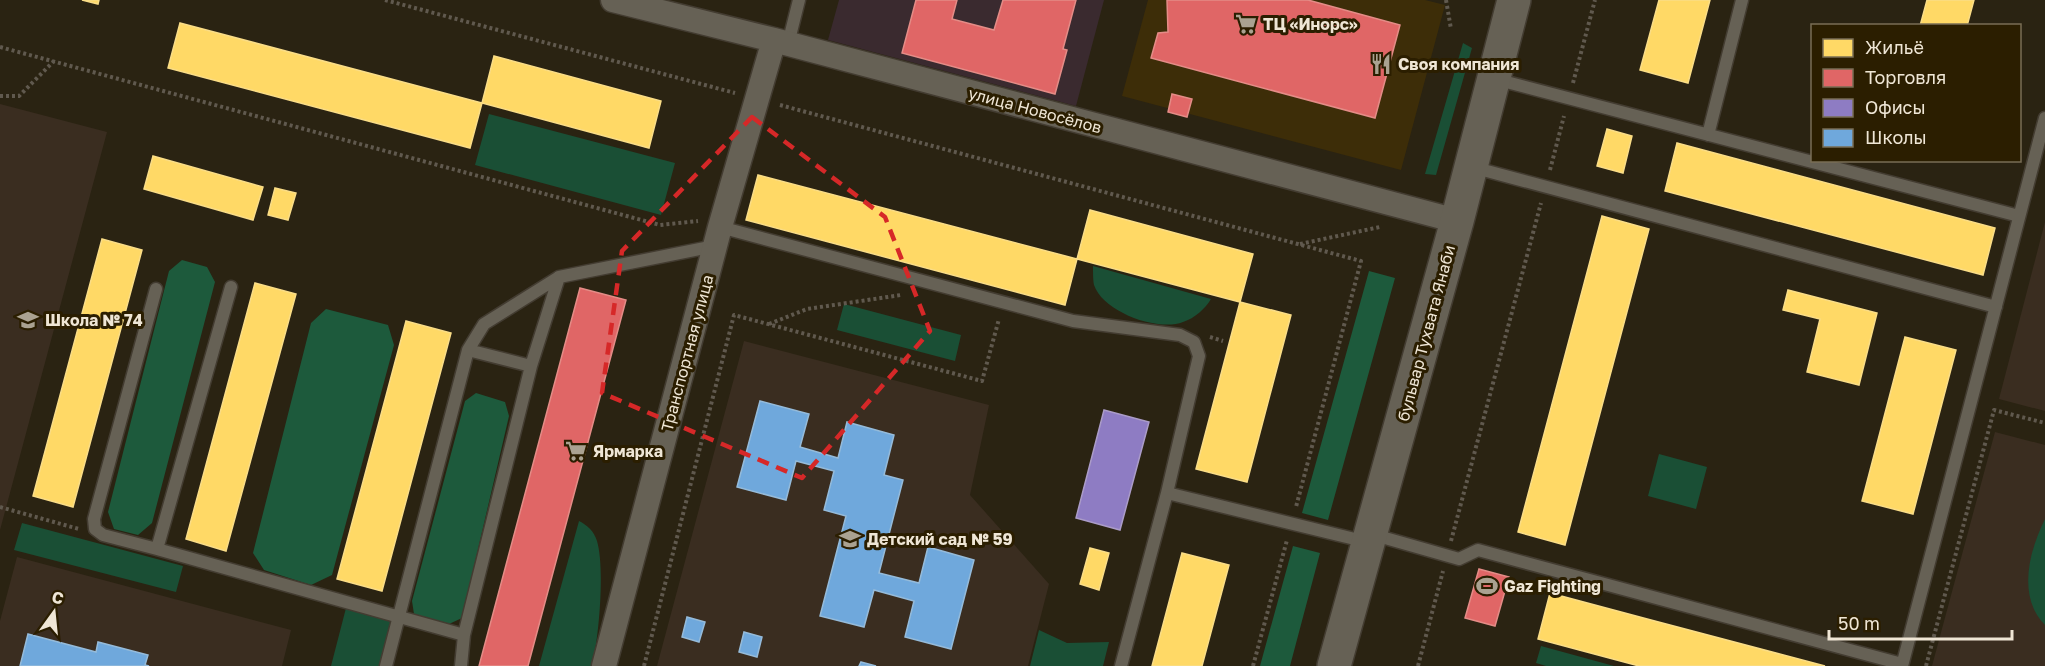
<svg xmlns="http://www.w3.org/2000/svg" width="2045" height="666" font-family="'Golos Text',sans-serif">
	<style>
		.built { fill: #3d2d08 }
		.industrial { fill: #3a2a2f }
		.education { fill: #3a2d20 }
		.green { fill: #1a4f35 }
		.forest { fill: #1d5a3c }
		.homes { fill: #ffd966; stroke: #fadd87; stroke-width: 1.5 }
		.shops { fill: #e06666; stroke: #e48c87; stroke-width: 1.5 }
		.offices { fill: #8e7cc3; stroke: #ab9cc8; stroke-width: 1.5 }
		.schools { fill: #6fa8dc; stroke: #95bbda; stroke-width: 1.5 }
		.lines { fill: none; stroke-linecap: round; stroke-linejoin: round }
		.lane-casing { stroke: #433c31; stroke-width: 15 }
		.street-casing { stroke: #433c31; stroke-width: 27 }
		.secondary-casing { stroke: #433c31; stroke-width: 36 }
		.path { stroke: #60594e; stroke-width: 4; stroke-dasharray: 3 3; stroke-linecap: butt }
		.lane { stroke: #666155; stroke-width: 12 }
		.street { stroke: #666155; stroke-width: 24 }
		.secondary { stroke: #666155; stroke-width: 33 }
		.marked { fill: none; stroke: #d62828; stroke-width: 4.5; stroke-dasharray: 12 8; stroke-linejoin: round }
		.labels { text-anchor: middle; stroke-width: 6; stroke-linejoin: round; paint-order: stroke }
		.poi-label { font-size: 16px; font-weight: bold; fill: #efe6d5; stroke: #2b1e00; text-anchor: start }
		.street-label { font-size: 16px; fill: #efe6d5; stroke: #2b1e00 }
	</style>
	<rect width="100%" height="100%" fill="#2a2312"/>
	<path class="built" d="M 1148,0 L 1425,0 L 1445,5 L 1401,170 L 1122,96 Z"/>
	<path class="industrial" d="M 839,0 L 1104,0 L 1076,106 L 828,40 Z"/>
	<path class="education" d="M 0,104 L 107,132 L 0,530 Z
		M 2045,222 L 2045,411 L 1999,399 Z
		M 744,341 L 989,405 L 970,495 L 1049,584 L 1028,666 L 657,666 Z
		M 1995,432 L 2045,445 L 2045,666 L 1932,666 Z
		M 17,557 L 291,630 L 282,666 L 0,666 L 0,621 Z"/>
	<path class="green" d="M 1463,43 L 1472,48 L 1436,175 L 1425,174 Z
		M 489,114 L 675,163 L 661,215 L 475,165 Z
		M 1093,266 L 1211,299 C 1205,309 1195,318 1183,322 C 1158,332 1103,312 1094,285 C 1093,280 1093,272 1093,266 Z
		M 844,304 L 961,335 L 955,361 L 837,330 Z
		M 1659,454 L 1707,467 L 1696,509 L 1648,496 Z
		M 2045,519 L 2045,625 C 2017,597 2029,551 2045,519 Z
		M 579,521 C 587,525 594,531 597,541 C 605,568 599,638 592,666 L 539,666 Z
		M 22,523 L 183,566 L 176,592 L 14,550 Z
		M 346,608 L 393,620 L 381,666 L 331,666 Z
		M 1039,630 L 1067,643 L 1109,642 L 1103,666 L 1030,666 Z
		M 1541,646 L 1614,666 L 1546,666 L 1536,663 Z"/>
	<path class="forest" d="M 182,260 L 207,267 L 215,282 L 152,523 L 138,535 L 114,529 L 108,512 L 169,271 Z
		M 1369,271 L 1395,278 L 1328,520 L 1302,513 Z
		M 326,309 L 388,325 L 394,345 L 332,575 L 311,585 L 264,570 L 253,553 L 311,323 Z
		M 476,393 L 505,402 L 509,416 L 462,618 L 449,624 L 414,614 L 412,601 L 465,401 Z
		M 1293,546 L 1320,553 L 1290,666 L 1260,666 Z"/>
	<path class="homes" d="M 82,0 L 99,0 L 98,4 Z
		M 1659,0 L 1710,0 L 1688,83 L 1640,70 Z
		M 1927,0 L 1974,0 L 1967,26 L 1920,26 Z
		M 180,23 L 482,103 L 470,148 L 168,68 Z
		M 494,56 L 661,101 L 649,148 L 482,103 Z
		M 1607,129 L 1632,136 L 1623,173 L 1597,166 Z
		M 1677,143 L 1995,228 L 1983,275 L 1665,191 Z
		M 153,156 L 263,187 L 253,220 L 144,189 Z
		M 758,175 L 1077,259 L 1065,305 L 746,220 Z
		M 275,188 L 296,193 L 288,220 L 268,215 Z
		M 1090,210 L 1253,254 L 1240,302 L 1077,259 Z
		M 1602,216 L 1649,229 L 1565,545 L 1518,532 Z
		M 102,239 L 142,250 L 73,507 L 33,496 Z
		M 255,283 L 296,294 L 226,551 L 186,539 Z
		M 1788,290 L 1877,313 L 1859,385 L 1807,372 L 1820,319 L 1783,310 Z
		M 1240,302 L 1291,315 L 1247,482 L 1196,469 Z
		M 406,321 L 451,333 L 382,591 L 337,579 Z
		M 1905,337 L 1956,350 L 1913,514 L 1862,501 Z
		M 1090,548 L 1109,553 L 1099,590 L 1080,584 Z
		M 1182,553 L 1229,565 L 1202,666 L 1152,666 Z
		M 1550,593 L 1651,620 L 1825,666 L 1639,666 L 1538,639 Z"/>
	<path class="shops" d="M 916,0 L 957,0 L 952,19 L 994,30 L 1003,0 L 1076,0 L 1063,49 L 1067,50 L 1055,94 L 902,53 Z
		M 1167,0 L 1308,0 L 1400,25 L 1375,118 L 1151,58 L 1158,33 L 1168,32 Z
		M 1172,94 L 1192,99 L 1187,117 L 1168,112 Z
		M 580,288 L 626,300 L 528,666 L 479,666 Z
		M 1479,569 L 1509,577 L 1495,626 L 1465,618 Z"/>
	<path class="offices" d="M 1104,410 L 1149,422 L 1120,530 L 1076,518 Z"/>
	<path class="schools" d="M 760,401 L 809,414 L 800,447 L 838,458 L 847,422 L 894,435 L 884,475 L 903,480 L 879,573 L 919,583 L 928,547 L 974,560 L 951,649 L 905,637 L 914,601 L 874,590 L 864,627 L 820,616 L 846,516 L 824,510 L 834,471 L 796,461 L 786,500 L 737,487 Z
		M 687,617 L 705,622 L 699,642 L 682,637 Z
		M 744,632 L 762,637 L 757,657 L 739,652 Z
		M 28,634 L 96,652 L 98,642 L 148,655 L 145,665 L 149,666 L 20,666 Z
		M 861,662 L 876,666 L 859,666 Z"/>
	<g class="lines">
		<defs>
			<path id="lane" d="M 788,44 L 799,0
				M 1495,79 L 2019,216
				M 1708,135 L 1742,0
				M 1472,167 L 1996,307
				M 720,227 L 1073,321 L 1180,335 L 1194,342 L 1199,356 L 1167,493 L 1367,542
				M 156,289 L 94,519 L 95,529 L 103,535 L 157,549 L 231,287
				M 468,350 L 484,324 L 559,277
				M 1371,534 L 1459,559 L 1478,550 L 1902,664
				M 157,549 L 464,635
				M 386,666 L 468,350 L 531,366
				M 461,666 L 464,635 L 531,366 L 559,277 L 715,246
				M 1121,666 L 1167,493
				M 1902,666 L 2045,118"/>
			<path id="street" d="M 613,0 L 774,40 L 1457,221
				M 604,666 L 720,227 L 774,40"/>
			<path id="secondary" d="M 1334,666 L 1457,221 L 1514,0"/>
		</defs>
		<use href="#lane" class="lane-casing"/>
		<use href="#street" class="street-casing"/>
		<use href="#secondary" class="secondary-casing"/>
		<path class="path" d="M 385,0 L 735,93
			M 1446,0 L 1451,29
			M 0,47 L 660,225 L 698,221
			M 1573,83 L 1595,0
			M 0,96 L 19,96 L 54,61
			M 780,105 L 1361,261 L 1296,507
			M 1550,170 L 1564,116
			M 1300,244 L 1380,227
			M 769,324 L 807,309 L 901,295
			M 1210,337 L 1223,341
			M 0,507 L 79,529
			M 1451,541 L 1541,203
			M 644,666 L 734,315 L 982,381 L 999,319
			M 1253,666 L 1287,540
			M 1418,666 L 1443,571
			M 1926,666 L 1994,410 L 2045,423"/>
		<use href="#lane" class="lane"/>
		<use href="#street" class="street"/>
		<use href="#secondary" class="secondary"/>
	</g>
	<path class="marked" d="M 752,117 L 885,217 L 930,331 L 802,478 L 602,393 L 622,251 Z"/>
	<defs>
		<symbol id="supermarket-bare" viewBox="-9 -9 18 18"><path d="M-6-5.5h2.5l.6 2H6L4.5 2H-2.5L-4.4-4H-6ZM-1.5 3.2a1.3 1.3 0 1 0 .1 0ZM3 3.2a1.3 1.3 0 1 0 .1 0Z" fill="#aaa291" stroke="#2b1e00" stroke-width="2.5" paint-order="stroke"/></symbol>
		<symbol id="restaurant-bare" viewBox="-9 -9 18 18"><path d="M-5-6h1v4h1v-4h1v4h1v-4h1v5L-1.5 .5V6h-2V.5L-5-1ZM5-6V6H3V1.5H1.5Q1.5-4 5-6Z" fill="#aaa291" stroke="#2b1e00" stroke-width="2.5" paint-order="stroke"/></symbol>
		<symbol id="school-bare" viewBox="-9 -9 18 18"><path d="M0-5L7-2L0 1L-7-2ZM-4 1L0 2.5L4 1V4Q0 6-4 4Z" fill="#aaa291" stroke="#2b1e00" stroke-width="2.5" paint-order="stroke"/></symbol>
		<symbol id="stadium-bare" viewBox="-9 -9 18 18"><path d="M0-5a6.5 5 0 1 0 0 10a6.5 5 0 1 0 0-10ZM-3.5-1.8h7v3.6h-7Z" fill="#aaa291" stroke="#2b1e00" stroke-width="2.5" paint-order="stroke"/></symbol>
	</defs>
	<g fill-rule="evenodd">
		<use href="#supermarket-bare" x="1231" y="9" width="30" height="30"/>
		<use href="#restaurant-bare" x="1366" y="49" width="30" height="30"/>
		<use href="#school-bare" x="13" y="305" width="30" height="30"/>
		<use href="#supermarket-bare" x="561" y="436" width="30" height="30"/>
		<use href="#school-bare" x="835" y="524" width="30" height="30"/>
		<use href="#stadium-bare" x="1472" y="571" width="30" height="30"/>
	</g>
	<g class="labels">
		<g class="poi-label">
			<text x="1263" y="30">ТЦ «Инорс»</text>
			<text x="1398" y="70">Своя компания</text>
			<text x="45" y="326">Школа № 74</text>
			<text x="593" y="457">Ярмарка</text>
			<text x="867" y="545">Детский сад № 59</text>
			<text x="1504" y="592">Gaz Fighting</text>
		</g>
		<g class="street-label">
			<text transform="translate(1035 110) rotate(15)" y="6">улица Новосёлов</text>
			<text transform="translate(1426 333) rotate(-75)" y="6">бульвар Тухвата Янаби</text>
			<text transform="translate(687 353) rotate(-75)" y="6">Транспортная улица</text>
		</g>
	</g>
	<rect x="1811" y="24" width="210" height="138" fill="#2b1e00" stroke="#796e55" stroke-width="1.5"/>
	<rect x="1823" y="39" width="30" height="18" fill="#ffd966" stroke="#796e55" stroke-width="1.5"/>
	<text x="1865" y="54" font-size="18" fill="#efe6d5">Жильё</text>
	<rect x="1823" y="69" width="30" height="18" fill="#e06666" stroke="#796e55" stroke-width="1.5"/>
	<text x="1865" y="84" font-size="18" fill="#efe6d5">Торговля</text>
	<rect x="1823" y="99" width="30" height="18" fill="#8e7cc3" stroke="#796e55" stroke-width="1.5"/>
	<text x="1865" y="114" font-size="18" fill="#efe6d5">Офисы</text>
	<rect x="1823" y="129" width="30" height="18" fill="#6fa8dc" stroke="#796e55" stroke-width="1.5"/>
	<text x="1865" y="144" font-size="18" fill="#efe6d5">Школы</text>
	<g transform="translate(54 612) rotate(15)" stroke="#2b1e00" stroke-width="4.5" paint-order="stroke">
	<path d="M0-4.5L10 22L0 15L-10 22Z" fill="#efe6d5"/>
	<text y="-9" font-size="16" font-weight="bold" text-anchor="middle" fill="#efe6d5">С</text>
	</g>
	<path d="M1829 630v9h183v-9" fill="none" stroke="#efe6d5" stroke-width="3"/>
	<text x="1838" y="630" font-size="18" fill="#efe6d5" stroke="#2b1e00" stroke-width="4.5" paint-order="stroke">50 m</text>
</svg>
